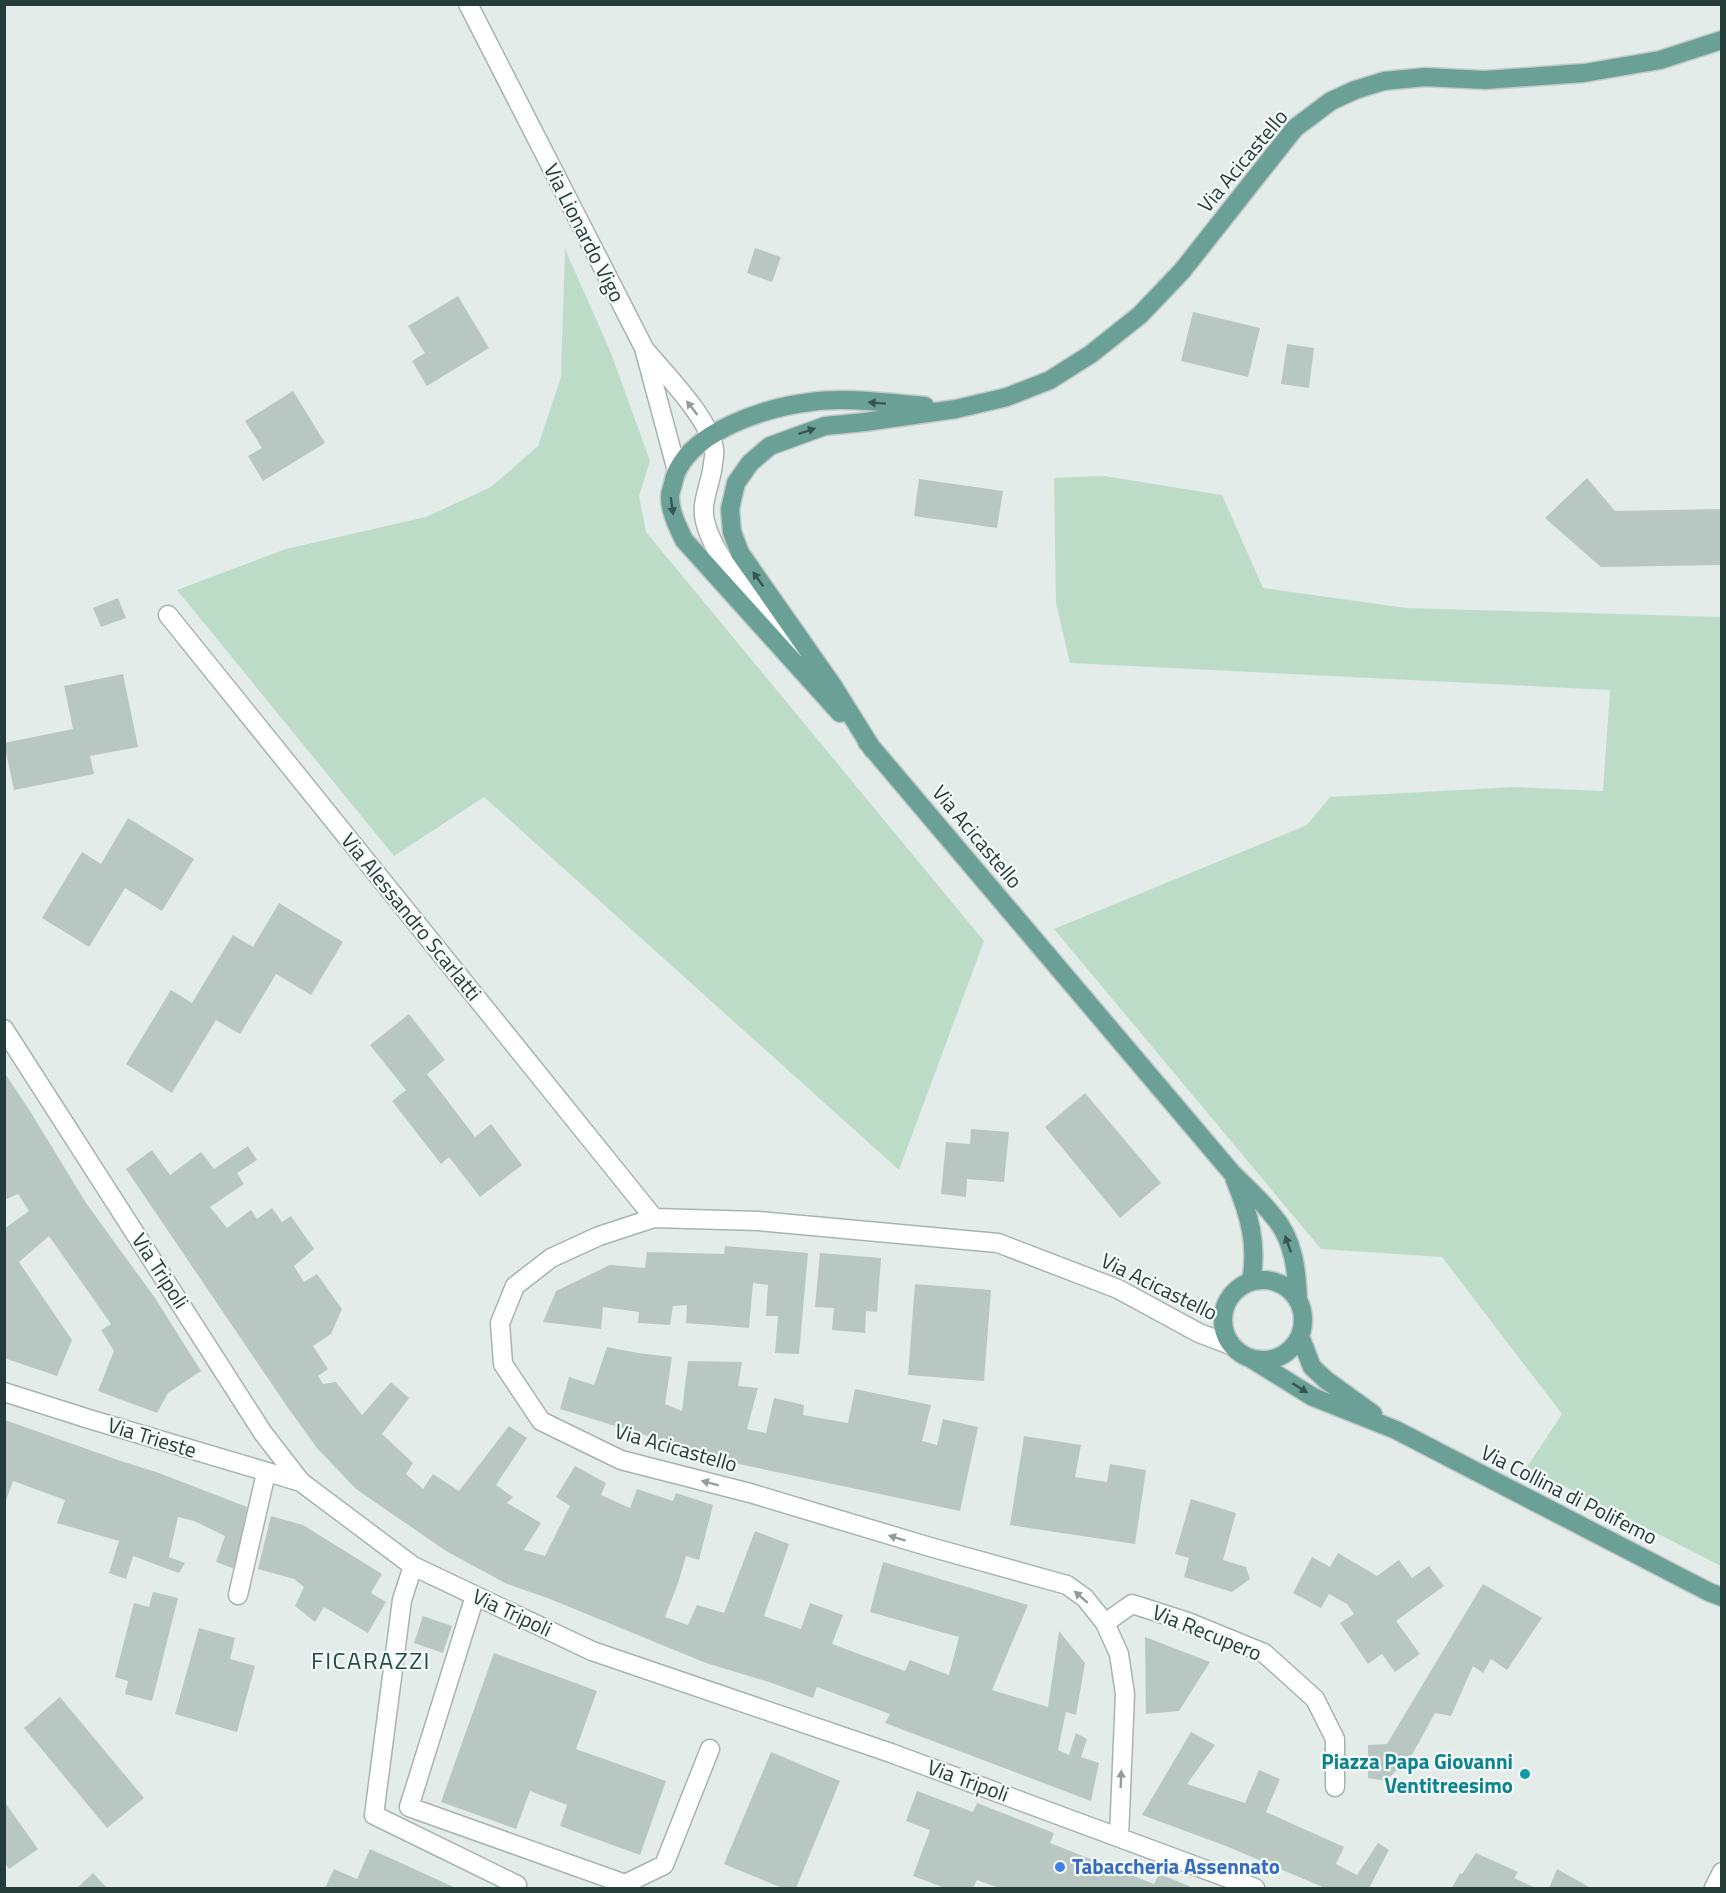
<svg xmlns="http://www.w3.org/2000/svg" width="1726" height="1893" font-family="'Titillium Web',sans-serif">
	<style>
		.green { fill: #bddcc8 }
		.building { fill: #b9c7c2 }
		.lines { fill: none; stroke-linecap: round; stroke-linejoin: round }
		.minor-casing { stroke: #a6b4b0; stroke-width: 21 }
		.major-casing { stroke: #c2c9c7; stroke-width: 21 }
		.minor { stroke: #fff; stroke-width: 18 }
		.major { stroke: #6aa096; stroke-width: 18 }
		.oneway { fill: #365650 }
		.oneway2 { fill: #929e9c }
		.culture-dot { fill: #0f9aa8; stroke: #f4f9f7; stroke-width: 2 }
		.shop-dot { fill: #3f7fe0; stroke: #f4f9f7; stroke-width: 2 }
		.labels { text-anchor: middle; stroke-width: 4.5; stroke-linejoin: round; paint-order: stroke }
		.street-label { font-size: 21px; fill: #243d38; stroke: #f4f9f7 }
		.culture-label { font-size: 21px; font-weight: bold; fill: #0d838f; stroke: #f4f9f7; text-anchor: end }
		.shop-label { font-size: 21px; font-weight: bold; fill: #366cbe; stroke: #f4f9f7; text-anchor: start }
		.quarter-label { font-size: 24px; letter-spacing: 1.5px; fill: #204e47; stroke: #f4f9f7 }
	</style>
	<rect width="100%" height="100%" fill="#e3ece9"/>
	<path class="green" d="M 565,249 L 611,353 L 650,461 L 639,496 L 646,532 L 984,941 L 899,1170 L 484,797 L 394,856 L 177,590 L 286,549 L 426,517 L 491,487 L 538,446 L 561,377 Z
		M 1104,476 L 1222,495 L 1263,588 L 1406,608 L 1721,617 L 1721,1566 L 1527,1467 L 1562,1414 L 1442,1257 L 1321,1249 L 1054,929 L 1307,825 L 1330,797 L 1514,787 L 1603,791 L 1610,690 L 1070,663 L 1056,603 L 1054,478 Z"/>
	<path class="building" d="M 755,248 L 781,257 L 772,282 L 747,273 Z
		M 458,296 L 489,348 L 427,386 L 412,361 L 425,353 L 408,326 Z
		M 1193,312 L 1260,328 L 1248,377 L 1181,361 Z
		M 1287,344 L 1314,348 L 1309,388 L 1281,384 Z
		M 293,391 L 325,443 L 263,481 L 248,456 L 262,448 L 245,421 Z
		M 1587,478 L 1615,511 L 1722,509 L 1722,565 L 1601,567 L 1545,518 Z
		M 919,479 L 1003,491 L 997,528 L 914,516 Z
		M 118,598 L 126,618 L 101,627 L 93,608 Z
		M 123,674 L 138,747 L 90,756 L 94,774 L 14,790 L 4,743 L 73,729 L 64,686 Z
		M 128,818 L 194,859 L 162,911 L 125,888 L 89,947 L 42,918 L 82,852 L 101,864 Z
		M 279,903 L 343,942 L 311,995 L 276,974 L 240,1034 L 216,1020 L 172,1093 L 126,1064 L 171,990 L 192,1003 L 233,935 L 253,947 Z
		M 409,1014 L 445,1060 L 427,1074 L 475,1137 L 491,1124 L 522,1165 L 480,1197 L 449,1157 L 441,1164 L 392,1101 L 406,1090 L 370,1045 Z
		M 4,1072 L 30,1111 L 86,1203 L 155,1298 L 201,1371 L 168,1393 L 157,1413 L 98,1391 L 114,1351 L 101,1330 L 111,1324 L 49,1236 L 19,1262 L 72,1340 L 57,1376 L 4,1358 L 4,1229 L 29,1211 L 18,1194 L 4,1200 Z
		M 1085,1093 L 1161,1183 L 1120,1218 L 1045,1127 Z
		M 971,1129 L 1009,1132 L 1004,1182 L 967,1179 L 966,1197 L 941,1194 L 946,1142 L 970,1144 Z
		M 248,1146 L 257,1160 L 237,1173 L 244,1184 L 210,1207 L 227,1228 L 251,1210 L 257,1219 L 272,1208 L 282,1222 L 291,1216 L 314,1249 L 294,1266 L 304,1282 L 317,1274 L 342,1309 L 331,1334 L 313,1346 L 328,1369 L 318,1376 L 323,1384 L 336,1382 L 362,1415 L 391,1382 L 409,1398 L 382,1434 L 413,1463 L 406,1474 L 423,1489 L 433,1474 L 459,1491 L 509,1426 L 527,1438 L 496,1485 L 513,1497 L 507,1503 L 541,1523 L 524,1550 L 545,1556 L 570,1506 L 556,1497 L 575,1466 L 606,1483 L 601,1495 L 630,1508 L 637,1489 L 673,1501 L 676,1493 L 713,1505 L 699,1560 L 686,1556 L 678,1583 L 665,1617 L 688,1625 L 697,1605 L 724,1613 L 755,1531 L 789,1544 L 764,1616 L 801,1629 L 810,1603 L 843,1615 L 832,1644 L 905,1671 L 910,1660 L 949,1675 L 959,1637 L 870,1612 L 883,1562 L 1028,1605 L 992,1690 L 1048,1707 L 1059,1631 L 1085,1663 L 1076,1715 L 1066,1712 L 1058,1750 L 1069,1755 L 1076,1733 L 1087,1739 L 1081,1757 L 1099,1763 L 1091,1801 L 885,1723 L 890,1714 L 817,1687 L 813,1698 L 769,1682 L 706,1663 L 550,1599 L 507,1584 L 446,1551 L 356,1489 L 317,1448 L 288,1408 L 126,1169 L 152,1150 L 170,1175 L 201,1152 L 214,1169 Z
		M 725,1246 L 808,1253 L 799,1354 L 775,1353 L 778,1316 L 766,1316 L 768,1285 L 753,1283 L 749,1328 L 686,1323 L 687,1305 L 673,1306 L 670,1325 L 638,1323 L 639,1312 L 603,1307 L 601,1329 L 543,1322 L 556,1291 L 610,1265 L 645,1268 L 647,1252 L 724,1254 Z
		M 820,1253 L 881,1258 L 877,1312 L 866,1311 L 865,1333 L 832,1330 L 834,1308 L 815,1307 Z
		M 915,1284 L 991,1290 L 984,1381 L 908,1375 Z
		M 607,1347 L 638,1353 L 672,1357 L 665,1404 L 682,1411 L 688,1361 L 742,1362 L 738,1386 L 758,1388 L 747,1429 L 766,1433 L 774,1398 L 804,1405 L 803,1415 L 848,1423 L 855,1389 L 931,1405 L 922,1441 L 937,1445 L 943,1419 L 978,1427 L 960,1511 L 739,1464 L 560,1409 L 569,1377 L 594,1385 Z
		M 5,1420 L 118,1460 L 159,1473 L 247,1507 L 235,1569 L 216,1562 L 225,1536 L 194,1521 L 178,1517 L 169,1557 L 185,1563 L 179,1573 L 133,1556 L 126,1579 L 109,1573 L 119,1541 L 57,1523 L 65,1500 L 13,1481 L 5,1503 Z
		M 1024,1436 L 1081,1445 L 1075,1477 L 1107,1482 L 1110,1464 L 1146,1470 L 1135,1544 L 1010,1525 Z
		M 1191,1499 L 1236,1513 L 1223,1560 L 1246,1567 L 1250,1579 L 1232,1592 L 1184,1577 L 1189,1558 L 1175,1554 Z
		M 271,1516 L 303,1525 L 382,1574 L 371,1593 L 386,1602 L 368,1633 L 324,1607 L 315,1622 L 295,1606 L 304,1587 L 294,1579 L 258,1569 Z
		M 1338,1553 L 1377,1576 L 1399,1560 L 1412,1578 L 1429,1566 L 1444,1586 L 1396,1621 L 1420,1654 L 1395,1672 L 1382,1654 L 1368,1664 L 1340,1623 L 1354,1614 L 1347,1604 L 1329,1594 L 1321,1608 L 1293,1593 L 1312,1557 L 1330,1567 Z
		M 1483,1584 L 1542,1618 L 1507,1670 L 1491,1659 L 1483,1673 L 1473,1666 L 1451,1716 L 1435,1713 L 1413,1753 L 1386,1781 L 1368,1778 L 1368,1745 L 1387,1744 Z
		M 153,1592 L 178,1598 L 152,1701 L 125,1694 L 128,1681 L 115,1677 L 134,1603 L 149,1607 Z
		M 423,1616 L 452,1626 L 443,1653 L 414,1643 Z
		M 199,1628 L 235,1638 L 230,1659 L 255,1666 L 237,1732 L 175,1714 Z
		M 1145,1637 L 1210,1662 L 1179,1711 L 1146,1714 Z
		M 494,1653 L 597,1691 L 576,1749 L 666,1781 L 640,1855 L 560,1826 L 567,1805 L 530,1791 L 516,1829 L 441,1802 Z
		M 60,1697 L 144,1798 L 107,1828 L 24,1728 Z
		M 1191,1732 L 1215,1745 L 1187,1784 L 1245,1803 L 1259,1770 L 1280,1779 L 1266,1812 L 1344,1847 L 1336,1864 L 1357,1875 L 1378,1843 L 1389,1850 L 1369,1888 L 1325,1888 L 1226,1846 L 1142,1815 Z
		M 771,1752 L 840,1781 L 796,1888 L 782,1888 L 724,1864 Z
		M 917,1791 L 973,1812 L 977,1803 L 1054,1833 L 1050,1843 L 1154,1884 L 1159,1874 L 1194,1888 L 999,1888 L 977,1880 L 973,1888 L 945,1888 L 913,1876 L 930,1830 L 906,1821 Z
		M 4,1801 L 38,1849 L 9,1869 L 4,1862 Z
		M 370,1849 L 456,1888 L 325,1888 L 334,1869 L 357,1879 Z
		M 1476,1853 L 1518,1872 L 1514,1878 L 1536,1888 L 1452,1888 L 1460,1873 L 1462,1874 Z
		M 1557,1869 L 1591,1888 L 1549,1888 Z
		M 93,1873 L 107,1888 L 77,1888 Z"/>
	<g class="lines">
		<defs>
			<path id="minor" d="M 468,4 L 644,348 L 677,471
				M 647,352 C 667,376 709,418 714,449 C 715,453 714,458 713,463 C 712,482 700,501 705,521 C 716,567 768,614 800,649
				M 168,615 L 654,1218
				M 4,1029 L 263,1433 L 301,1482 L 413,1566 L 592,1651 L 891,1753 L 1255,1888
				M 4,1392 L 89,1419 L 301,1482
				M 413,1566 L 402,1600 L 374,1815 L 517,1885 L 516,1888
				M 238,1595 L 266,1473
				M 475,1596 L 409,1807 L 625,1884 L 664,1865 L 710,1749
				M 1105,1623 L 1132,1604 L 1188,1622 L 1264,1653 L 1315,1699 L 1335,1739 L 1335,1787
				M 1119,1837 L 1125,1694 L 1119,1654 L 1105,1623 L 1085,1598 L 1067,1585 L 930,1547 L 750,1493 L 621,1460 L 541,1421 L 503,1364 L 500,1323 L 515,1286 L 551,1258 L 599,1236 L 654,1218 L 758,1221 L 998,1243 L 1118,1289 L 1199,1333 L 1233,1346
				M 1714,1888 L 1722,1872"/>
			<path id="major" d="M 840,713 L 684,540 C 678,527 670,512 670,497 C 670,493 672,488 673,484 C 674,480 675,475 677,471 C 697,429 768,407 811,402 C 848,397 887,403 925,406
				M 867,742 L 1232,1173 C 1246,1187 1262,1201 1274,1217 C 1294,1240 1297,1272 1298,1301
				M 873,750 L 833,686 L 740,553 L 732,532 L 730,509 L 736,483 L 750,463 L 770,446 L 825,426 L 865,422 L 956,409 L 1007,397 L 1050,380 L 1091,354 L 1140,315 L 1182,271 L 1295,128 L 1331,101 L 1355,90 L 1384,81 L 1425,77 L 1485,80 L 1584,73 L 1660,60 L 1722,40
				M 1235,1180 C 1249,1214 1258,1244 1251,1281
				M1223 1320a40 40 0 1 1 80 0a40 40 0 1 1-80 0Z
				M 1300,1336 L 1312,1367 L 1326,1380 L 1373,1414
				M 1250,1358 L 1313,1397 L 1396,1430 L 1709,1592 L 1722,1597"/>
		</defs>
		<use href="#minor" class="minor-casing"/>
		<use href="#major" class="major-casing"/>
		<use href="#minor" class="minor"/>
		<use href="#major" class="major"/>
	</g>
	<defs><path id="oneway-solid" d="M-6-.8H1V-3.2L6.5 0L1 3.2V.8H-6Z" transform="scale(1.5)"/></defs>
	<g class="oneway">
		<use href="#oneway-solid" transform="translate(877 403) rotate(-176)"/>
		<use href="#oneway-solid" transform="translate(807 431) rotate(-18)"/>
		<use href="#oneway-solid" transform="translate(672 506) rotate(82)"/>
		<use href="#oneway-solid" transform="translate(758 579) rotate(-125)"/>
		<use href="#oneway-solid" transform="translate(1288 1244) rotate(-110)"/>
		<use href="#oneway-solid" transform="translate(1300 1388) rotate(32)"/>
	</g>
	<g class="oneway2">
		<use href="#oneway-solid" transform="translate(692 408) rotate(-128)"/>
		<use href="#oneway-solid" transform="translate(710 1483) rotate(-165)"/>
		<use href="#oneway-solid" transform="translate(897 1538) rotate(-163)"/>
		<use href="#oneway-solid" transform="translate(1081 1597) rotate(-139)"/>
		<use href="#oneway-solid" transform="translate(1121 1779) rotate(-88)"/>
	</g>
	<circle class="culture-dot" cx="1525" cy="1774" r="6"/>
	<circle class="shop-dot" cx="1060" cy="1867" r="6"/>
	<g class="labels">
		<g class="street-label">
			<text transform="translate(1243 161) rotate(-50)" y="7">Via Acicastello</text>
			<text transform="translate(584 233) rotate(63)" y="7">Via Lionardo Vigo</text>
			<text transform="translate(977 837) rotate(50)" y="7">Via Acicastello</text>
			<text transform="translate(411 917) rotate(51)" y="7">Via Alessandro Scarlatti</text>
			<text transform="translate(160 1271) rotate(57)" y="7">Via Tripoli</text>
			<text transform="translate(1159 1287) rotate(26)" y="7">Via Acicastello</text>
			<text transform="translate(152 1438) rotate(17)" y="7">Via Trieste</text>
			<text transform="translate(676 1448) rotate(16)" y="7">Via Acicastello</text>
			<text transform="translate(1569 1495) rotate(27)" y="7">Via Collina di Polifemo</text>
			<text transform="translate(512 1613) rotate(25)" y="7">Via Tripoli</text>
			<text transform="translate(1207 1633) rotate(22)" y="7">Via Recupero</text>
			<text transform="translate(968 1781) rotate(20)" y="7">Via Tripoli</text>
		</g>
		<g class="culture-label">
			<text x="1513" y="1769">Piazza Papa Giovanni<tspan x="1513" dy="24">Ventitreesimo</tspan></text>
		</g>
		<g class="shop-label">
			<text x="1072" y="1874">Tabaccheria Assennato</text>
		</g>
		<g class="quarter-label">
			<text x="371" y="1669">FICARAZZI</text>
		</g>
	</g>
	<rect width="1726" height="1893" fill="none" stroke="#243d38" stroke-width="12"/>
</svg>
